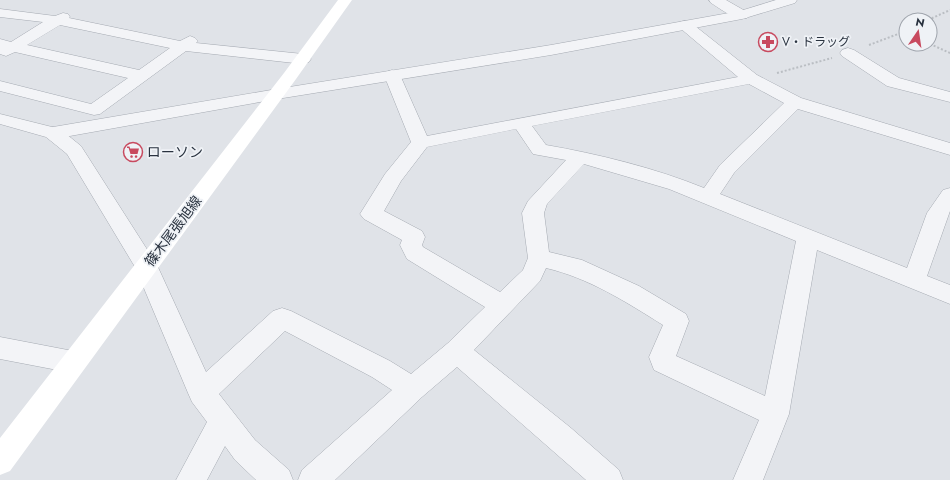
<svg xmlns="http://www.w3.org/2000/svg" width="950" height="480" font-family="Jost,'Noto Sans JP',sans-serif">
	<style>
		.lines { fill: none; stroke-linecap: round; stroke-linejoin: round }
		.minor-casing { stroke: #a5aab2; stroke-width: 1 }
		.tertiary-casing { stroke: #a5aab2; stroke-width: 1 }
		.path { stroke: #babec3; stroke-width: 2; stroke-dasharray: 2 2; stroke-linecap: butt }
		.minor { fill: #f3f4f7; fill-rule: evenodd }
		.tertiary { fill: #f3f4f7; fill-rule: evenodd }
		.secondary { fill: #fff; fill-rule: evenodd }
		.labels { text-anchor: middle; stroke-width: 3.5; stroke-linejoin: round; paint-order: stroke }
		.far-poi-label { font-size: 12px; fill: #29323f; stroke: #eff2f6; text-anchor: start }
		.poi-label { font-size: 14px; fill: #29323f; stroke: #eff2f6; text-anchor: start }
		.street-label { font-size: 14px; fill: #29323f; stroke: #eff2f6 }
	</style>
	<rect width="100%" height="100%" fill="#e0e3e8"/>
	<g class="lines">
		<defs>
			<path id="minor" d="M 709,0 L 726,0 L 747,12 L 749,15 L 747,18 C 735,21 721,9 711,3 Z
				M 0,9 L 55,16 L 63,13 L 68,14 L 70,17 L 69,18 L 180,41 L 190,36 L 195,38 L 198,41 L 196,43 L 303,54 L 309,56 L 311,59 L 309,62 L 303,64 L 186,51 L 100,114 L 94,115 L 0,91 L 0,81 L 91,104 L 128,78 L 15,52 L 6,56 L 0,54 L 0,39 L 11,42 L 43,22 L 0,17 ZM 60,25 L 170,48 L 139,70 L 27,45 Z
				M 685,21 L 690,22 L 757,75 L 801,98 L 950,143 L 950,155 L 798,109 L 734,173 L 720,194 L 907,268 L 927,213 L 943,190 L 950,188 L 950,211 L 927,276 L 950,285 L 950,304 L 817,250 L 789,414 L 763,480 L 733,480 L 759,420 L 654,370 L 649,357 L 663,325 C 626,302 589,278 546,268 L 540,281 L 474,350 L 571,428 L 619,470 L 623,480 L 586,480 L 457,367 L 422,397 L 335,480 L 298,480 L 302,470 L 392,390 L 372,377 L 285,331 L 219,394 L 255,440 L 289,470 L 293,480 L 256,480 L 235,460 L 225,446 L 207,480 L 176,480 L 207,422 L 192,402 L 188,393 L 135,267 L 67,154 L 46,137 L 0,124 L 0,114 L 60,129 L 81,146 L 157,265 L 206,372 L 273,311 L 282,308 L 291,311 L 390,361 L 411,374 L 448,343 L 485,307 L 407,259 L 400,245 L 402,240 L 364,219 L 360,214 L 385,174 L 411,142 L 384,75 L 386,72 L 392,70 L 398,72 L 400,75 L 427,136 L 738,77 L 680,28 L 678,25 L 680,22 ZM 749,84 L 784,103 L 720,165 L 704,188 C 655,168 598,154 546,145 L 532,126 ZM 516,129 L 533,154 L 566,160 L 528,201 L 522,213 L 528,258 L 523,270 L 500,292 L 423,247 L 422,245 L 425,237 L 422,231 L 384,211 L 401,181 L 427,147 ZM 584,164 L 669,189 L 796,241 L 765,396 L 676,356 L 689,321 L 686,314 L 639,286 L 582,260 L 549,252 L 544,213 L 547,204 Z
				M 848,48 L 854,50 L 899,78 L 950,92 L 950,102 L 887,86 L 842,56 L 840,53 L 842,50 Z
				M 0,337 L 73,351 L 82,354 L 86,362 L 82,370 L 73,373 L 0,359 Z"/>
			<path id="tertiary" d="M 776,0 L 797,0 L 795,3 L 742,19 L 551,55 L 277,99 L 53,139 L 46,137 L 44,133 L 46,129 L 53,127 L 277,89 L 551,45 L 740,11 Z"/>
		</defs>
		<use href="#minor" class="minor-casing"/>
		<use href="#tertiary" class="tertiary-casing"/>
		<path class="path" d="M 928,20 L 950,10
			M 930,44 L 950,53
			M 869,45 L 906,31
			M 777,73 L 832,58"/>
		<use href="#minor" class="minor"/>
		<use href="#tertiary" class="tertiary"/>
		<path class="secondary" d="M 338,0 L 352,0 L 296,79 L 10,471 L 0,475 L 0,438 L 284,73 Z"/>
	</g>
	<defs>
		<symbol id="pharmacy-ring" viewBox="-11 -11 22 22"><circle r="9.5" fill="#eff2f6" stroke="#c84a5f" stroke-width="1.5"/><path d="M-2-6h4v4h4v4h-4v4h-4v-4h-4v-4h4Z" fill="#c84a5f"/></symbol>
		<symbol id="supermarket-ring" viewBox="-11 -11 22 22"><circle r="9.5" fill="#eff2f6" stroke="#c84a5f" stroke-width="1.5"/><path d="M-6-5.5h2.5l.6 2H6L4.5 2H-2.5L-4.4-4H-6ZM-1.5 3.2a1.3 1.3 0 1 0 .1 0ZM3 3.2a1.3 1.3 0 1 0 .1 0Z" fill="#c84a5f"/></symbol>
	</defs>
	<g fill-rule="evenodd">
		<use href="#pharmacy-ring" x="757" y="31" width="22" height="22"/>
		<use href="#supermarket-ring" x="122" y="141" width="22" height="22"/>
	</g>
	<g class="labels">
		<g class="far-poi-label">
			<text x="782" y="46">V・ドラッグ</text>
		</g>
		<g class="poi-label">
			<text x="147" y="157">ローソン</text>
		</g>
		<g class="street-label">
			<text transform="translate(173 231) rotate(-53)" y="5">篠木尾張旭線</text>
		</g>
	</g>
	<g transform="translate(918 32) rotate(13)"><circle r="19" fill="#eff2f6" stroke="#a0a5ad"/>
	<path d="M0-3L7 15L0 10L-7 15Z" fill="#c84a5f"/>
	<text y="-6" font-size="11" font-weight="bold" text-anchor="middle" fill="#29323f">N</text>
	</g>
</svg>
